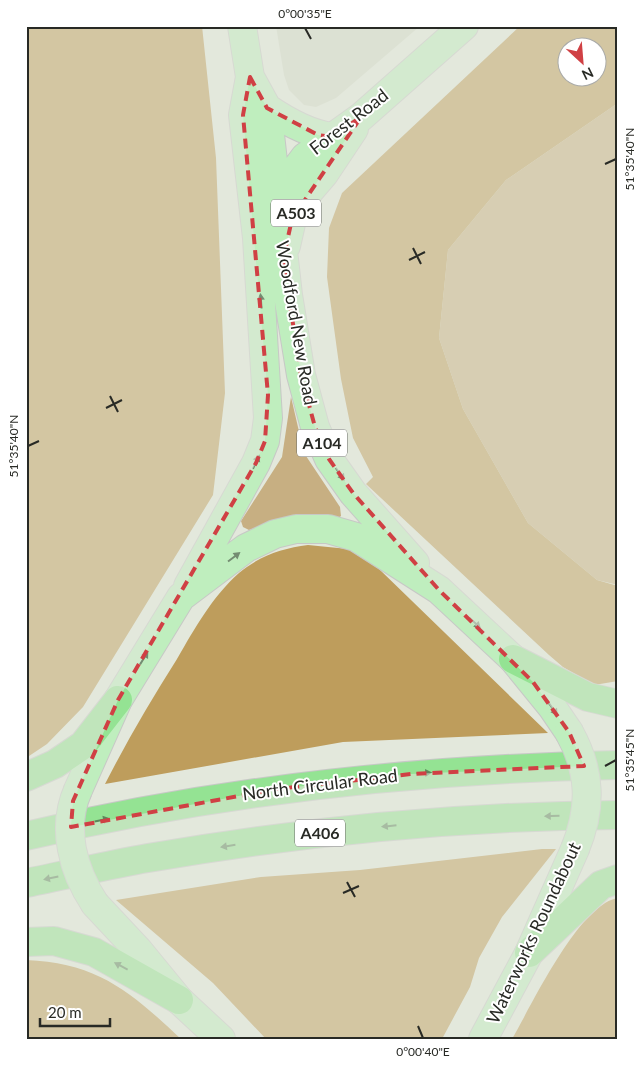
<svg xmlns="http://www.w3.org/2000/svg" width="644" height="1065" font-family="Lato,sans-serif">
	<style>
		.built { fill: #d3dac8 }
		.green { fill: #c7af82 }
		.forest { fill: #be9d5c; fill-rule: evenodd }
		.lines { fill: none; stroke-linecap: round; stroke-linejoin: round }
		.primary-casing { stroke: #c7c8c6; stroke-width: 30 }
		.highway-casing { stroke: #c7c8c6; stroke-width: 30 }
		.primary { stroke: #bfeebe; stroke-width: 28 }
		.highway { stroke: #94e393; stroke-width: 28 }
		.primary-bridge-casing { stroke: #c7c8c6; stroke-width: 30; stroke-linecap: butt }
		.primary-bridge { stroke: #bfeebe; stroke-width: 28 }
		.oneway { fill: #748c72 }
		.oneway2 { fill: #5e865c }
		.marked { fill: none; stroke: #d04044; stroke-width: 4; stroke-dasharray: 10 6; stroke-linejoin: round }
		.ticks { fill: none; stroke: #282a25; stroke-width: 2 }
		.labels { text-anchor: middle; stroke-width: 4; stroke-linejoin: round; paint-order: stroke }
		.shield { fill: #fff; stroke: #686a66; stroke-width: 1 }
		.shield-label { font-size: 16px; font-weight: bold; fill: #282a25 }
		.street-label { font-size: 18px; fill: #282a25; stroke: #fff }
		.neatline { fill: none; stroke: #282a25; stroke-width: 2 }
		.ticks-label { font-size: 12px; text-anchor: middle; fill: #282a25 }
	</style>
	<rect width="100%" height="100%" fill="#e3e8dc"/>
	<path class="built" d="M 276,26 L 420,26 L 336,98 L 316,107 L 304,105 L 289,90 L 284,75 Z"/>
	<path class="green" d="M 618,103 L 618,585 L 597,580 L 528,523 L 463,409 L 439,338 L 448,250 L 506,180 Z
		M 291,397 L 304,453 L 340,507 L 341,516 L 337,519 L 273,522 L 249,530 L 243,527 L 241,521 L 282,457 Z"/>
	<path class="forest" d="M 26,26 L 202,26 L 216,158 L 225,393 L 213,495 L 83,707 L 47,744 L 26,758 Z
		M 520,26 L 618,26 L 618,103 L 506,180 L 448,250 L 439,338 L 463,409 L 528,523 L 597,580 L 618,586 L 618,681 L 594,685 L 563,667 L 549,655 L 366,484 L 373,477 L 353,438 L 341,379 L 327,277 L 329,228 L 342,193 ZM 566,48 L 596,48 L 596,78 L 566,78 Z
		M 308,545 L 348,549 L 379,569 L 548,733 L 343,742 L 105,784 C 127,741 151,700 177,659 C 195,628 212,597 239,573 C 259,556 283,548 308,545 Z
		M 542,849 L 556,849 L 502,917 L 479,958 L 470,987 L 442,1039 L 266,1039 L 213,983 L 116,900 L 261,877 L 360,870 Z
		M 618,898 L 618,1039 L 512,1039 C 532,1005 579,904 618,898 Z
		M 26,960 C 98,963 131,992 181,1039 L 26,1039 Z"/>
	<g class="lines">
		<defs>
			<path id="primary" d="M 242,26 L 250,77 L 267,108 L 288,295 L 301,375 L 315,427 L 329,459 L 353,493 L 415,563
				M 267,108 C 286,121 309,134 332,137
				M 274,205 L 290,177 L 305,157 L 361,117 L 464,26
				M 286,246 L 292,219 L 306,195 L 324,174 L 354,129
				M 188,586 L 256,463 L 265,441 L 268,418 L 257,238 L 243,115 L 250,77
				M 78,790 L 118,700 L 181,597 L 246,548 L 275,534 L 296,529 L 328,529 L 356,537 L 439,590 L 513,659 L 552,707 L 569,732
				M 95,904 L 138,950 L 179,1000 L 221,1039
				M 483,1039 L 529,953 L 575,849"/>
			<path id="highway" d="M 513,659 L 588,697 L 618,704
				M 26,777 L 55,764 L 83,745 L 118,700
				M 26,836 C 220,790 418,769 618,765
				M 26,883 C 67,875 107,865 148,858 C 304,831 460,816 618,815
				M 26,942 L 54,941 L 94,952 L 179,1000
				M 529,953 L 601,885 L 618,879"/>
		</defs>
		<use href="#primary" class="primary-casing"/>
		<use href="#highway" class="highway-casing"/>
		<use href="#primary" class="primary"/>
		<use href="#highway" class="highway"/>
		<defs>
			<path id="primary-bridge" d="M 569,732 C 591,771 592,808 575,849
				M 78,790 C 61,828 73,871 95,904"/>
		</defs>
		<use href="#primary-bridge" class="primary-bridge-casing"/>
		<use href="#primary-bridge" class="primary-bridge"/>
	</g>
	<defs><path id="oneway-solid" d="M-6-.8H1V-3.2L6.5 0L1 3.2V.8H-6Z" transform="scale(1.25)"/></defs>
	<g class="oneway">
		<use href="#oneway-solid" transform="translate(261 301) rotate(-94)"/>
		<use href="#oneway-solid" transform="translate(256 462) rotate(-66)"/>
		<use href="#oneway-solid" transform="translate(340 474) rotate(55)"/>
		<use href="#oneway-solid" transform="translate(234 557) rotate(-37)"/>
		<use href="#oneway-solid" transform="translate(475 623) rotate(43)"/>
		<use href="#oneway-solid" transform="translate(144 658) rotate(-58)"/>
		<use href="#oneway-solid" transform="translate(553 709) rotate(55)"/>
	</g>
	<g class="oneway2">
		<use href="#oneway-solid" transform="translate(424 773) rotate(-3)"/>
		<use href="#oneway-solid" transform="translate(552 816) rotate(179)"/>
		<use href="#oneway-solid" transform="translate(102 820) rotate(-12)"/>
		<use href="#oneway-solid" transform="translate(389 826) rotate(174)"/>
		<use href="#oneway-solid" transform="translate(228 846) rotate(171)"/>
		<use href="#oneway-solid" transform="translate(51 878) rotate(168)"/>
		<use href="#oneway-solid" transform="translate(121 966) rotate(-152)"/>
	</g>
	<path d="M0 0H644V1065H0ZM 250,77 L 267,108 L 318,135 L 332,137 L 361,117 L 292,219 L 283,260 L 301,375 L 315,427 L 329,459 L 353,493 L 439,590 L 533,682 L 569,732 L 584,766 L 411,774 L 277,789 L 71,827 L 73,801 L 118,700 L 256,463 L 265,441 L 268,395 L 243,115 Z" fill="#e3e8dc" fill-opacity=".55" fill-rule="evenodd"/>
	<path class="marked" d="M 250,77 L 267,108 L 318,135 L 332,137 L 361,117 L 292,219 L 283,260 L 301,375 L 315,427 L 329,459 L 353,493 L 439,590 L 533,682 L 569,732 L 584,766 L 411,774 L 277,789 L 71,827 L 73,801 L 118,700 L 256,463 L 265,441 L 268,395 L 243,115 Z"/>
	<path class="ticks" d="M 305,28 L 311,39M 605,164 L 616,159M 413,248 L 421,264M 409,260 L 425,252M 110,396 L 118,412M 106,408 L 122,400M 28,446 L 39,441M 605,766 L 616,760M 347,882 L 355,897M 343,893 L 359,886M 418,1026 L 423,1038"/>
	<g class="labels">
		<g class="shield">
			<rect x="271" y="199.5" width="50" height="27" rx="4"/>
			<rect x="297" y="429.5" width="50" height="27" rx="4"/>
			<rect x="295" y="819.5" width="50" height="27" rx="4"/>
		</g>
		<g class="shield-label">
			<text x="296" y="219">A503</text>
			<text x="322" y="449">A104</text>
			<text x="320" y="839">A406</text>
		</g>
		<g class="street-label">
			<text transform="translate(349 122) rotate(-38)" y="6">Forest Road</text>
			<text transform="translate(296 323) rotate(80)" y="6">Woodford New Road</text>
			<text transform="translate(320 785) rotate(-7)" y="6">North Circular Road</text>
			<text transform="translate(534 933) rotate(-65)" y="6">Waterworks Roundabout</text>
		</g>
	</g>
	<rect width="644" height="1065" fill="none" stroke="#ffffff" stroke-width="55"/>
	<g transform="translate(582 62) rotate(154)"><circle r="24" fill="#ffffff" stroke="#a9aaa8"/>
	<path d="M0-4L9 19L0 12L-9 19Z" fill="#d04044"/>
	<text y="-8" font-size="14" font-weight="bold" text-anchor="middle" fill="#282a25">N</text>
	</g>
	<path d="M40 1018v8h70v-8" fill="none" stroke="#282a25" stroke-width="2.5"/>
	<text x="48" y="1018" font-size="15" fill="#282a25" stroke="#ffffff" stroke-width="4" paint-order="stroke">20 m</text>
	<rect x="28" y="28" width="588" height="1010" class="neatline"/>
	<g class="ticks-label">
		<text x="305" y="18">0°00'35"E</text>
		<text transform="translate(630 159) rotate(-90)" y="4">51°35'40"N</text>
		<text transform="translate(14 446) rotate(-90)" y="4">51°35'40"N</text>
		<text transform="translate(630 760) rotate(-90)" y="4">51°35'45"N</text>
		<text x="423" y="1056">0°00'40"E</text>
	</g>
</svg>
